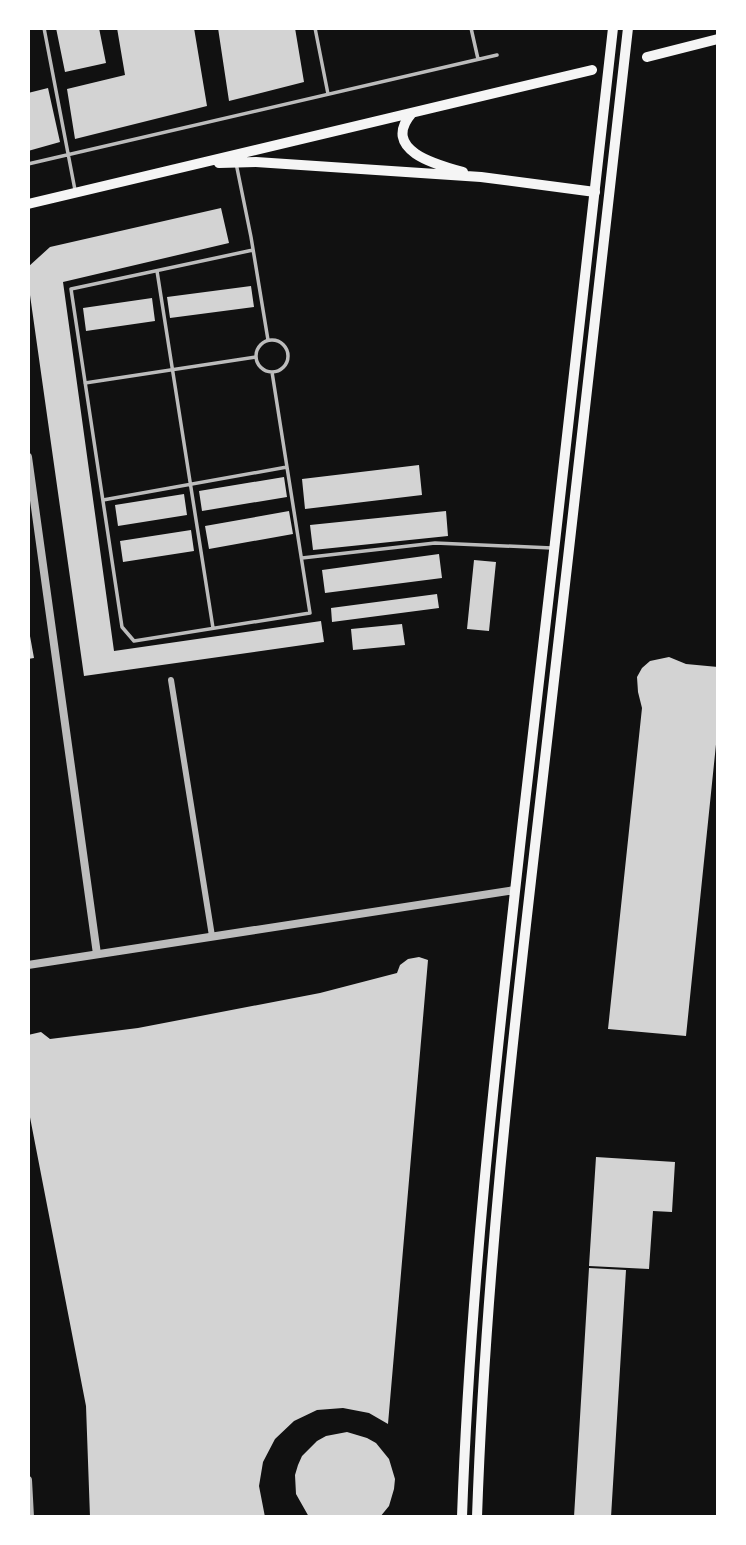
<svg xmlns="http://www.w3.org/2000/svg" width="746" height="1545" font-family="Ubuntu,sans-serif">
	<style>
		.building { fill: #d3d3d3 }
		.lines { fill: none; stroke-linecap: round; stroke-linejoin: round }
		.service { stroke: #bcbcbc; stroke-width: 3.5 }
		.minor { stroke: #bcbcbc; stroke-width: 6 }
		.tertiary { stroke: #bcbcbc; stroke-width: 8 }
		.primary { stroke: #f5f5f5; stroke-width: 10 }
		.trunk { stroke: #f5f5f5; stroke-width: 10 }
	</style>
	<rect width="100%" height="100%" fill="#111"/>
	<path class="building" d="M 56,28 L 99,28 L 106,63 L 65,72 Z
		M 117,28 L 194,28 L 207,106 L 75,139 L 67,89 L 125,75 Z
		M 218,28 L 295,28 L 304,82 L 229,101 Z
		M 48,88 L 60,142 L 28,151 L 28,93 Z
		M 221,208 L 229,243 L 63,282 L 114,651 L 321,621 L 324,642 L 84,676 L 28,281 L 28,267 L 50,247 Z
		M 251,286 L 254,307 L 170,318 L 167,297 Z
		M 152,298 L 155,321 L 86,331 L 83,308 Z
		M 419,465 L 422,495 L 305,509 L 302,479 Z
		M 284,477 L 287,497 L 202,511 L 199,491 Z
		M 184,494 L 187,515 L 118,526 L 115,505 Z
		M 289,511 L 293,534 L 209,549 L 205,526 Z
		M 446,511 L 448,536 L 313,550 L 310,525 Z
		M 191,530 L 194,551 L 123,562 L 120,541 Z
		M 439,554 L 442,578 L 325,593 L 322,570 Z
		M 474,560 L 496,562 L 489,631 L 467,629 Z
		M 437,594 L 439,608 L 332,622 L 331,608 Z
		M 402,624 L 405,645 L 353,650 L 351,629 Z
		M 28,625 L 34,658 L 28,659 Z
		M 669,657 L 686,664 L 718,667 L 718,725 L 686,1036 L 608,1029 L 642,708 L 638,692 L 637,677 L 642,668 L 650,661 Z
		M 419,957 L 428,960 L 388,1424 L 369,1413 L 343,1408 L 317,1410 L 294,1421 L 275,1439 L 263,1462 L 259,1486 L 265,1517 L 90,1517 L 86,1406 L 28,1107 L 28,1035 L 41,1032 L 50,1039 L 138,1028 L 320,993 L 397,973 L 400,965 L 408,959 Z
		M 596,1157 L 675,1162 L 672,1212 L 653,1211 L 649,1269 L 589,1266 Z
		M 589,1268 L 626,1270 L 611,1517 L 574,1517 Z
		M 347,1432 L 367,1438 L 376,1443 L 389,1459 L 395,1479 L 394,1489 L 389,1506 L 380,1517 L 309,1517 L 296,1494 L 295,1475 L 298,1465 L 302,1456 L 317,1441 L 326,1436 Z"/>
	<g class="lines">
		<path class="service" d="M 44,28 L 75,190
			M 315,28 L 328,94
			M 471,28 L 478,59
			M 236,163 L 251,237 L 268,340
			M 28,164 L 497,55
			M 253,250 L 71,289 L 122,627 L 134,641 L 310,613 L 272,372
			M 157,271 L 213,628
			M256 356a16 16 0 1 1 32 0a16 16 0 1 1-32 0Z
			M 85,383 L 256,357
			M 103,500 L 287,467
			M 302,558 L 435,543 L 552,548"/>
		<path class="minor" d="M 171,680 L 212,936"/>
		<path class="tertiary" d="M 28,457 L 97,954
			M 28,965 L 515,890
			M 28,1480 L 30,1517"/>
		<path class="primary" d="M 647,57 L 718,39
			M 412,113 C 380,150 437,165 463,172
			M 219,163 L 256,162 L 481,177 L 595,192
			M 28,204 L 592,70"/>
		<path class="trunk" d="M 462,1517 C 470,1284 497,1052 523,820 C 553,556 585,292 613,28
			M 477,1517 C 485,1284 511,1052 538,820 C 568,556 599,292 628,28"/>
	</g>
	<rect width="746" height="1545" fill="none" stroke="#ffffff" stroke-width="60"/>
</svg>
